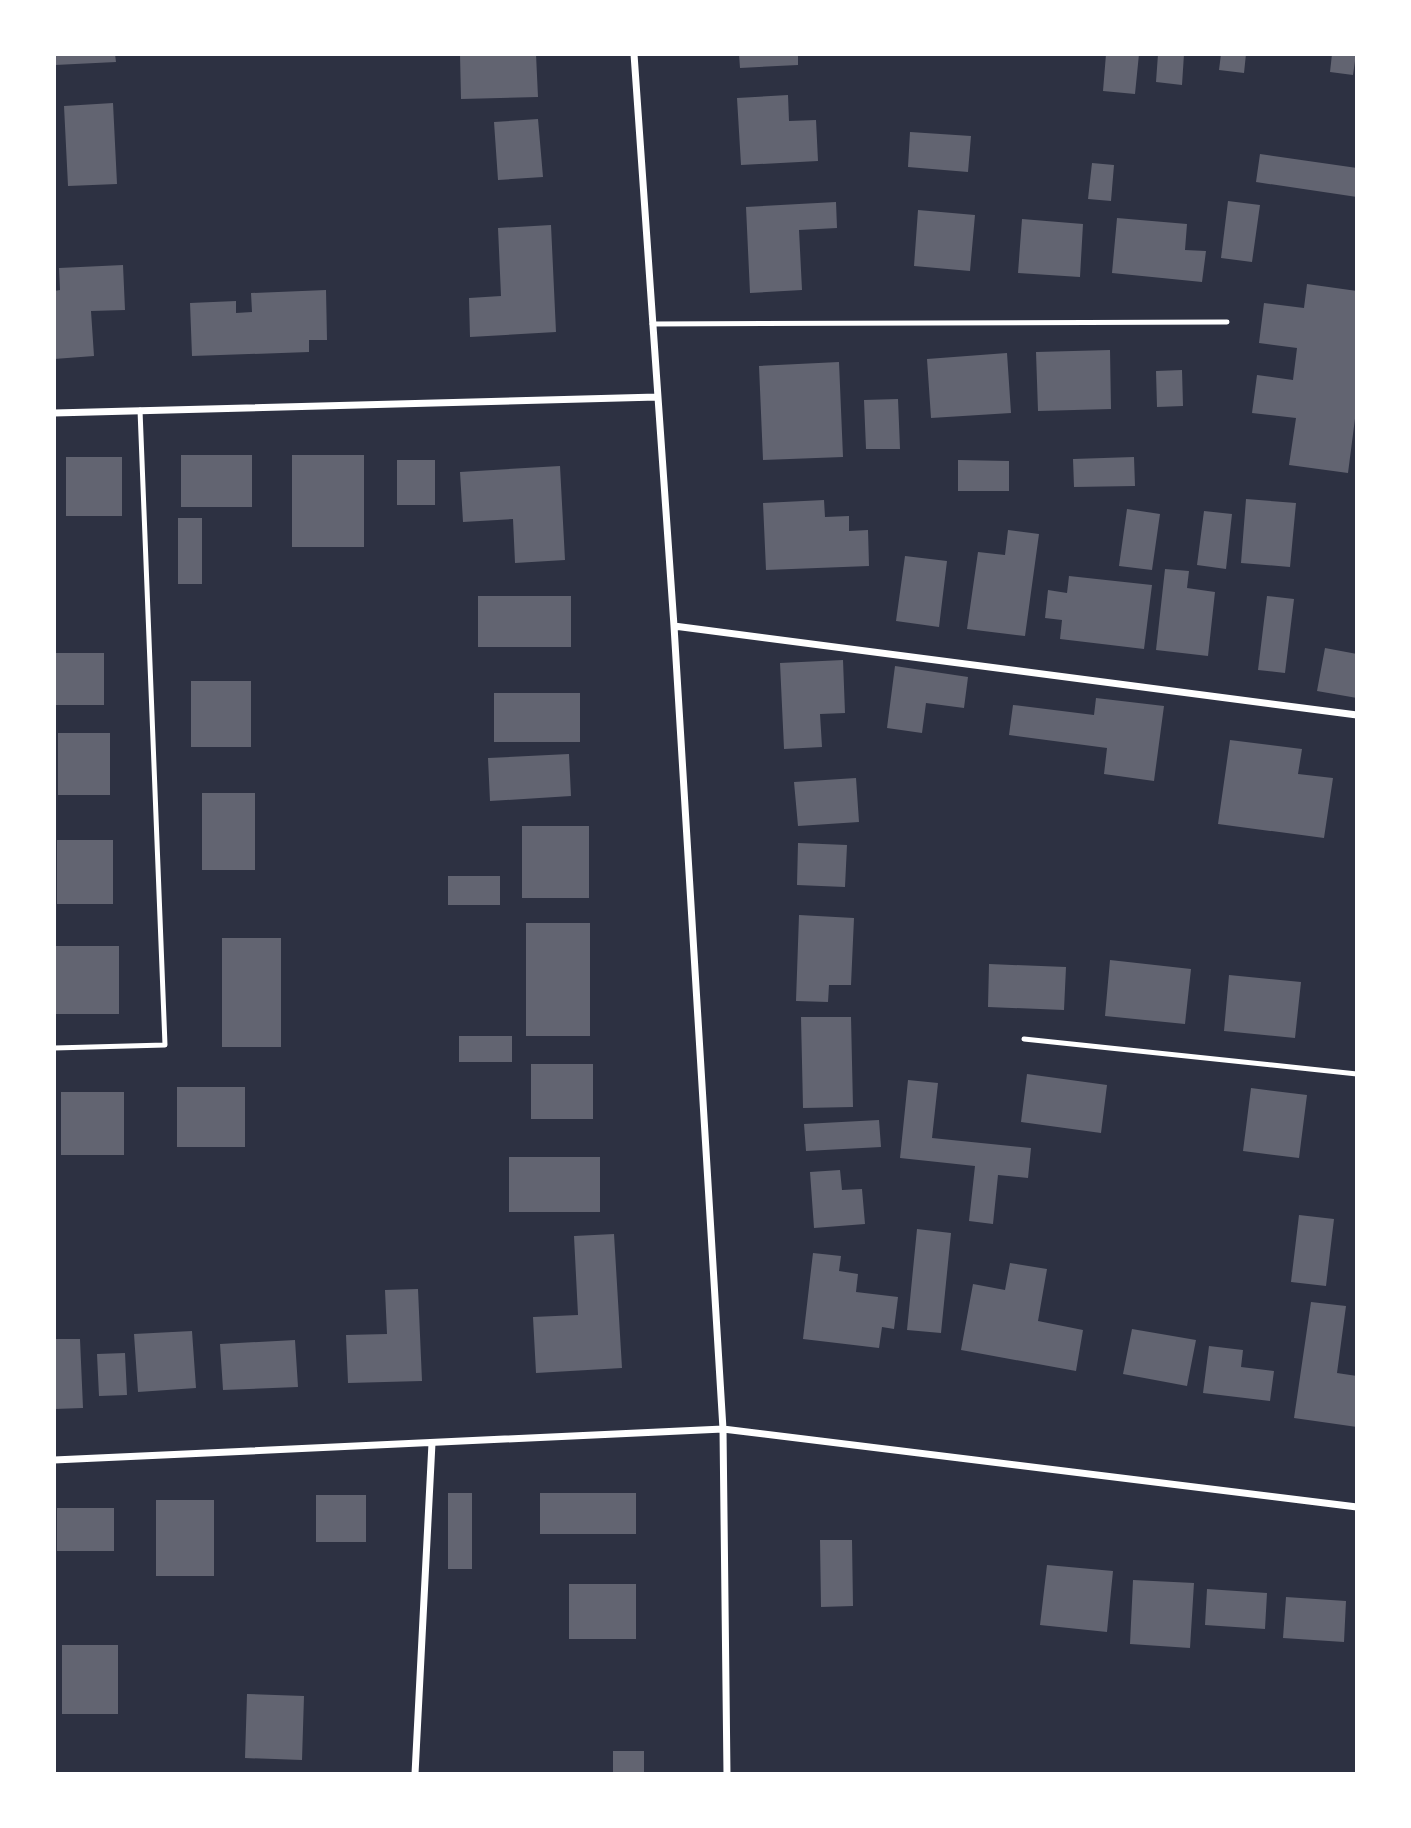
<svg xmlns="http://www.w3.org/2000/svg" width="1411" height="1828" font-family="Overpass,sans-serif">
	<style>
		.building { fill: #626471 }
		.lines { fill: none; stroke-linecap: round; stroke-linejoin: round }
		.service { stroke: #fff; stroke-width: 5 }
		.minor { stroke: #fff; stroke-width: 7 }
	</style>
	<rect width="100%" height="100%" fill="#2d3142"/>
	<path class="building" d="M 55,54 L 115,54 L 116,62 L 55,65 Z
		M 460,54 L 536,54 L 538,97 L 461,99 Z
		M 739,54 L 798,54 L 798,65 L 740,68 Z
		M 1106,54 L 1139,54 L 1135,94 L 1103,91 Z
		M 1158,54 L 1184,54 L 1182,85 L 1156,82 Z
		M 1221,54 L 1246,54 L 1244,73 L 1219,70 Z
		M 1332,54 L 1356,54 L 1353,75 L 1330,72 Z
		M 788,95 L 789,121 L 816,120 L 818,161 L 741,165 L 737,98 Z
		M 113,103 L 117,184 L 68,186 L 64,106 Z
		M 538,119 L 543,177 L 498,180 L 494,122 Z
		M 910,132 L 971,136 L 968,172 L 908,167 Z
		M 1260,154 L 1357,168 L 1357,197 L 1256,182 Z
		M 1092,163 L 1114,165 L 1111,201 L 1088,199 Z
		M 1228,201 L 1260,205 L 1252,262 L 1221,258 Z
		M 836,202 L 837,228 L 799,230 L 802,290 L 750,293 L 746,207 Z
		M 918,210 L 975,215 L 970,271 L 914,266 Z
		M 1117,218 L 1187,224 L 1185,250 L 1206,251 L 1202,282 L 1112,273 Z
		M 1022,219 L 1083,224 L 1080,277 L 1018,273 Z
		M 551,225 L 556,332 L 470,337 L 469,298 L 501,296 L 498,228 Z
		M 123,265 L 125,310 L 91,311 L 94,356 L 54,359 L 54,291 L 60,290 L 59,268 Z
		M 1307,284 L 1357,291 L 1357,403 L 1348,473 L 1289,465 L 1296,418 L 1252,413 L 1257,375 L 1293,380 L 1297,348 L 1259,343 L 1264,303 L 1304,308 Z
		M 326,290 L 327,340 L 309,340 L 309,352 L 192,356 L 190,303 L 236,301 L 236,313 L 252,312 L 251,293 Z
		M 1110,350 L 1111,409 L 1038,411 L 1036,352 Z
		M 1007,353 L 1011,413 L 931,418 L 927,359 Z
		M 839,362 L 843,457 L 763,460 L 759,366 Z
		M 1182,370 L 1183,406 L 1157,407 L 1156,371 Z
		M 898,399 L 900,449 L 866,449 L 864,400 Z
		M 181,455 L 252,455 L 252,507 L 181,507 Z
		M 292,455 L 364,455 L 364,547 L 292,547 Z
		M 66,457 L 122,457 L 122,516 L 66,516 Z
		M 1134,457 L 1135,486 L 1074,487 L 1073,459 Z
		M 397,460 L 435,460 L 435,505 L 397,505 Z
		M 958,460 L 1009,461 L 1009,491 L 958,491 Z
		M 560,466 L 565,560 L 515,563 L 513,519 L 463,522 L 460,472 Z
		M 1246,499 L 1296,503 L 1290,567 L 1241,563 Z
		M 824,500 L 825,517 L 849,516 L 849,531 L 868,530 L 869,566 L 766,570 L 763,503 Z
		M 1127,509 L 1160,514 L 1152,570 L 1119,566 Z
		M 1204,511 L 1232,514 L 1226,569 L 1197,565 Z
		M 178,518 L 202,518 L 202,584 L 178,584 Z
		M 1008,530 L 1039,534 L 1025,636 L 967,629 L 978,552 L 1005,555 Z
		M 905,556 L 947,561 L 939,627 L 896,621 Z
		M 1165,569 L 1189,571 L 1187,588 L 1215,592 L 1208,656 L 1156,650 Z
		M 1069,576 L 1152,585 L 1144,649 L 1060,639 L 1062,620 L 1045,618 L 1048,590 L 1067,593 Z
		M 478,596 L 571,596 L 571,647 L 478,647 Z
		M 1267,596 L 1294,599 L 1285,673 L 1258,670 Z
		M 1325,648 L 1357,654 L 1357,698 L 1317,691 Z
		M 54,653 L 104,653 L 104,705 L 54,705 Z
		M 843,660 L 845,713 L 820,714 L 822,747 L 784,749 L 780,663 Z
		M 895,666 L 968,677 L 964,708 L 926,703 L 922,733 L 887,728 Z
		M 191,681 L 251,681 L 251,747 L 191,747 Z
		M 494,693 L 580,693 L 580,742 L 494,742 Z
		M 1096,698 L 1164,706 L 1154,781 L 1104,774 L 1107,748 L 1009,735 L 1013,705 L 1094,715 Z
		M 58,733 L 110,733 L 110,795 L 58,795 Z
		M 1230,740 L 1302,749 L 1298,774 L 1333,778 L 1324,838 L 1218,824 Z
		M 569,754 L 571,796 L 490,801 L 488,758 Z
		M 856,778 L 859,822 L 798,826 L 794,782 Z
		M 202,793 L 255,793 L 255,870 L 202,870 Z
		M 522,826 L 589,826 L 589,898 L 522,898 Z
		M 57,840 L 113,840 L 113,904 L 57,904 Z
		M 798,843 L 847,845 L 845,887 L 797,885 Z
		M 448,876 L 500,876 L 500,905 L 448,905 Z
		M 799,915 L 854,918 L 851,985 L 829,985 L 828,1002 L 796,1001 Z
		M 526,923 L 590,923 L 590,1036 L 526,1036 Z
		M 222,938 L 281,938 L 281,1047 L 222,1047 Z
		M 54,946 L 119,946 L 119,1014 L 54,1014 Z
		M 1110,960 L 1191,969 L 1185,1024 L 1105,1016 Z
		M 989,964 L 1066,967 L 1064,1010 L 988,1007 Z
		M 1229,975 L 1301,982 L 1295,1038 L 1224,1031 Z
		M 801,1017 L 851,1017 L 853,1107 L 803,1108 Z
		M 459,1036 L 512,1036 L 512,1062 L 459,1062 Z
		M 531,1064 L 593,1064 L 593,1119 L 531,1119 Z
		M 1027,1074 L 1107,1085 L 1101,1133 L 1021,1122 Z
		M 908,1080 L 938,1083 L 932,1138 L 1031,1148 L 1028,1178 L 998,1175 L 993,1224 L 969,1221 L 975,1166 L 900,1158 Z
		M 177,1087 L 245,1087 L 245,1147 L 177,1147 Z
		M 1251,1088 L 1307,1095 L 1299,1158 L 1243,1151 Z
		M 61,1092 L 124,1092 L 124,1155 L 61,1155 Z
		M 879,1120 L 881,1147 L 806,1151 L 804,1124 Z
		M 509,1157 L 600,1157 L 600,1212 L 509,1212 Z
		M 840,1170 L 842,1190 L 862,1189 L 865,1224 L 814,1228 L 810,1172 Z
		M 1299,1215 L 1334,1219 L 1326,1286 L 1291,1282 Z
		M 917,1229 L 951,1233 L 941,1333 L 907,1330 Z
		M 614,1234 L 622,1368 L 536,1373 L 533,1317 L 578,1315 L 574,1236 Z
		M 813,1253 L 841,1256 L 839,1271 L 858,1274 L 856,1292 L 898,1297 L 894,1329 L 882,1327 L 879,1348 L 803,1339 Z
		M 1010,1263 L 1047,1269 L 1038,1321 L 1083,1330 L 1076,1371 L 961,1350 L 973,1284 L 1005,1290 Z
		M 418,1289 L 422,1381 L 348,1383 L 346,1335 L 387,1334 L 385,1290 Z
		M 1311,1302 L 1346,1306 L 1337,1373 L 1357,1376 L 1357,1427 L 1294,1418 Z
		M 1132,1329 L 1196,1340 L 1187,1386 L 1123,1374 Z
		M 192,1331 L 196,1388 L 138,1392 L 134,1334 Z
		M 54,1339 L 80,1339 L 83,1408 L 54,1409 Z
		M 295,1340 L 298,1387 L 223,1390 L 220,1344 Z
		M 1209,1346 L 1243,1350 L 1241,1367 L 1274,1371 L 1270,1401 L 1203,1393 Z
		M 125,1353 L 127,1395 L 99,1396 L 97,1354 Z
		M 448,1493 L 472,1493 L 472,1569 L 448,1569 Z
		M 540,1493 L 636,1493 L 636,1534 L 540,1534 Z
		M 316,1495 L 366,1495 L 366,1542 L 316,1542 Z
		M 156,1500 L 214,1500 L 214,1576 L 156,1576 Z
		M 57,1508 L 114,1508 L 114,1551 L 57,1551 Z
		M 820,1540 L 852,1540 L 853,1606 L 821,1607 Z
		M 1047,1565 L 1113,1571 L 1107,1632 L 1040,1625 Z
		M 1133,1580 L 1194,1583 L 1190,1648 L 1130,1644 Z
		M 569,1584 L 636,1584 L 636,1639 L 569,1639 Z
		M 1207,1589 L 1267,1593 L 1265,1629 L 1205,1625 Z
		M 1286,1597 L 1346,1601 L 1344,1642 L 1283,1638 Z
		M 62,1645 L 118,1645 L 118,1714 L 62,1714 Z
		M 247,1694 L 304,1696 L 302,1760 L 245,1758 Z
		M 613,1751 L 644,1751 L 644,1774 L 613,1774 Z"/>
	<g class="lines">
		<path class="service" d="M 652,324 L 1227,322
			M 1024,1039 L 1357,1074
			M 54,1048 L 165,1045 L 140,410"/>
		<path class="minor" d="M 634,54 L 674,626 L 723,1429 L 727,1774
			M 54,413 L 657,397
			M 674,626 L 1357,715
			M 54,1460 L 723,1429 L 1357,1507
			M 415,1774 L 432,1443"/>
	</g>
	<rect width="1411" height="1828" fill="none" stroke="#ffffff" stroke-width="112"/>
</svg>
